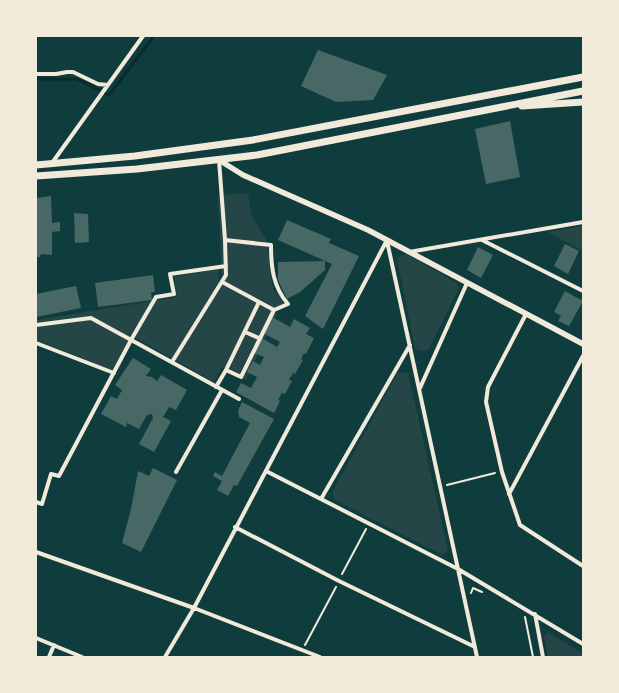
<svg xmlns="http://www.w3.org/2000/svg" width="619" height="693" font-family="'Public Sans',sans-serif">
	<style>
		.green { fill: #244646 }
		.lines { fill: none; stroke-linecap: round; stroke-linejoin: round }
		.stream { stroke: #0a2a2b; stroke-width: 3 }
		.building { fill: #486865 }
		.path { stroke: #f1e9da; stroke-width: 2 }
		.minor { stroke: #f1e9da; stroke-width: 4 }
		.tertiary { stroke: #f1e9da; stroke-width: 5.5 }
		.primary { stroke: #f1e9da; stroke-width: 7 }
	</style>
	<rect width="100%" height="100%" fill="#0f3d3e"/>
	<path class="green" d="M 248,193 L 252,216 L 268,243 L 270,272 L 273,289 L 284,304 L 280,310 L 222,281 L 218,195 Z
		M 583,226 L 583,251 L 548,232 Z
		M 406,254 L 457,283 L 459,288 L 429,349 L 423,351 L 415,349 L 397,259 L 401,255 Z
		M 218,269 L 219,283 L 277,314 L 246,380 L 222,367 L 214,382 L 131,335 L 112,370 L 36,340 L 36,320 L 177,297 L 174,277 Z
		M 398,372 L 408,373 L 448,551 L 442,555 L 335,500 L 332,493 Z
		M 548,632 L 583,654 L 583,657 L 548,657 L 544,636 Z"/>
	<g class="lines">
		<path class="stream" d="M 36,78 L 43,79 L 77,79 L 109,95 L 154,36"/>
	</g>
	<path class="building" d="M 318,50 L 387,75 L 373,100 L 336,102 L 301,86 Z
		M 510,121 L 520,177 L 486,184 L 475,129 Z
		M 51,196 L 52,223 L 60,222 L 60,231 L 52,232 L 52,255 L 41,254 L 40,257 L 36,257 L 36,198 Z
		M 74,213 L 88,214 L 89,242 L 75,243 Z
		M 287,220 L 331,239 L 329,243 L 359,256 L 323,329 L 305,316 L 332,264 L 278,240 Z
		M 565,244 L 579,251 L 568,274 L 554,266 Z
		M 478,247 L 493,255 L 481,278 L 467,270 Z
		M 325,261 L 325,270 L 300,292 L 287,299 L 278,280 L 278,262 Z
		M 153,275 L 155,292 L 151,292 L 152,300 L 98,307 L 95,283 Z
		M 76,286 L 81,308 L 36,317 L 36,294 Z
		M 565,291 L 583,301 L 569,326 L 558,321 L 561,316 L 554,312 Z
		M 272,317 L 290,327 L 294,319 L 310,328 L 306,334 L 314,338 L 306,354 L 304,353 L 301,359 L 303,360 L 295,374 L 293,373 L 289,380 L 292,381 L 285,394 L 282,393 L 278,400 L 280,401 L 274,413 L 236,392 L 241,383 L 251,388 L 257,377 L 247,372 L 253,361 L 260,365 L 264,357 L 254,353 L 262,338 L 277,347 L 280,342 L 263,333 Z
		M 133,358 L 151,369 L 146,376 L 152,377 L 157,381 L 161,375 L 187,390 L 176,410 L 169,407 L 163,417 L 171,421 L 154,452 L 139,444 L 153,418 L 152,414 L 147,415 L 139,429 L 127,423 L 126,427 L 101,414 L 111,396 L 117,399 L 122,390 L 115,385 Z
		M 242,402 L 274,419 L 237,486 L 234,485 L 228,496 L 217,490 L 222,481 L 213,476 L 215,472 L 222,476 L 250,423 L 239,417 L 238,411 Z
		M 153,468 L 177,480 L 141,552 L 122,543 L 131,509 L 138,471 L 149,476 Z"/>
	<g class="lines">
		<path class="path" d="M 447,485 L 495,473
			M 342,574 L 366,529
			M 471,593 L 473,588 L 482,592
			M 525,617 L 533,657
			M 305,645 L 336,587"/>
		<path class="minor" d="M 36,74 L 56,74 L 67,72 L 73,72 L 98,84 L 108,85
			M 52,163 L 143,36
			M 482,240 L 583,291
			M 387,241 L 477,657
			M 409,252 L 583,222
			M 222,282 L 274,310
			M 526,314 L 488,387 L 486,402 L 502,472 L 520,525 L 583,566
			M 36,325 L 91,318 L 239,399
			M 245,332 L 259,338
			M 36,343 L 114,373
			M 172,362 L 226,275 L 225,240 L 219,160
			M 226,370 L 259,302
			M 216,387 L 226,370 L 241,377 L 274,310 L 288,304 C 273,287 271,267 271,245 L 225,240
			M 420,388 L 467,283
			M 266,471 L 458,569 L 583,644
			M 176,472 L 222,390
			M 509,494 L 583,356
			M 321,499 L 410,345
			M 36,502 L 42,504 L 51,474 L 59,476 L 131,340 L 156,297 L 174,294 L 170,274 L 226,266
			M 235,527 L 339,581 L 475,647
			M 36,552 L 194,608 L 320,657
			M 535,614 L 543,657
			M 36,638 L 82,657
			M 49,657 L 54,645
			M 165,657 L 194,608 L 387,240"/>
		<path class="tertiary" d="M 219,160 L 243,175 L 368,230 L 583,344"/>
		<path class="primary" d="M 522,106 L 583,102
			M 36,165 L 135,156 L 253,140 L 583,77
			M 36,176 L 137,169 L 257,155 L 583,91"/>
	</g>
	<rect width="619" height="693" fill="none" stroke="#f1e9da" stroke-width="74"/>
</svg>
